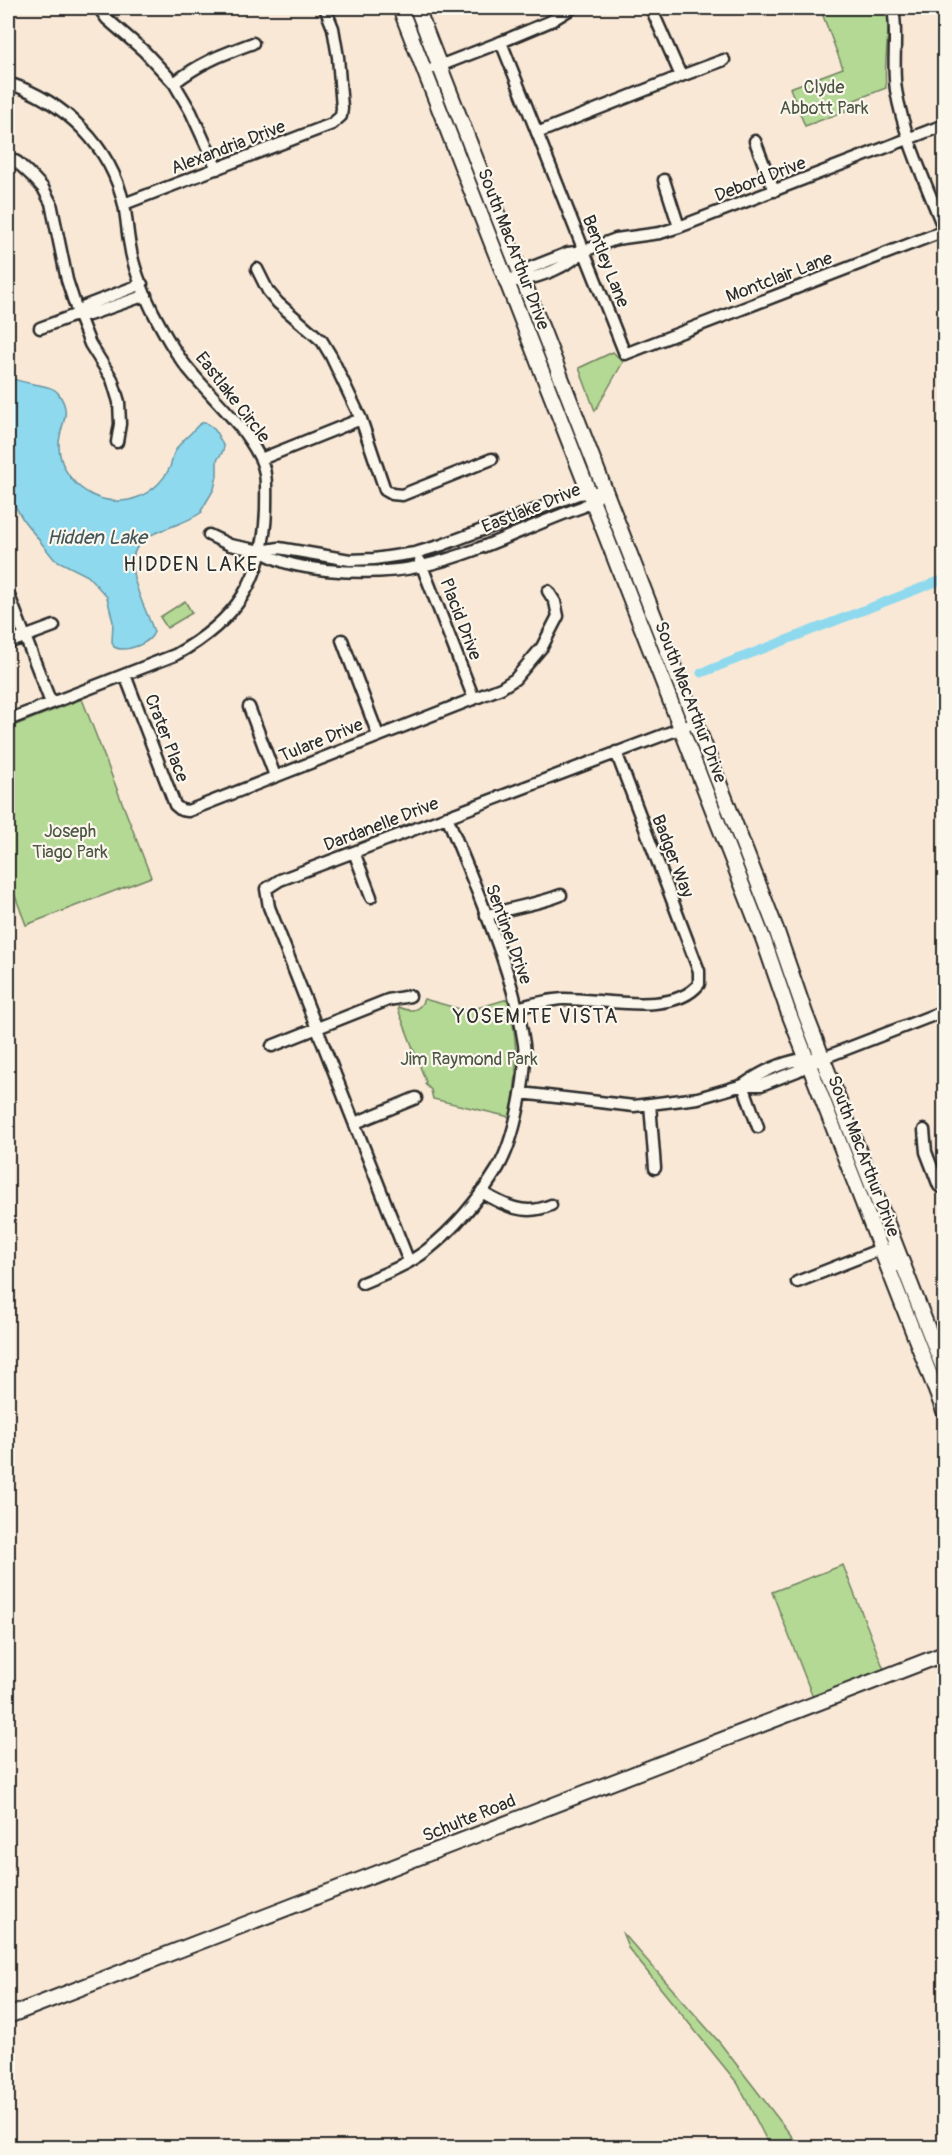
<svg xmlns="http://www.w3.org/2000/svg" width="952" height="2155" font-family="Pangolin,sans-serif">
	<style>
		.green { fill: #b4d994; stroke: #708260; stroke-width: 1.5 }
		.water { fill: #8ed9ee; stroke: #6693a0; stroke-width: 1.5 }
		.lines { fill: none; stroke-linecap: round; stroke-linejoin: round }
		.canal { stroke: #8ed9ee; stroke-width: 9 }
		.street-casing { stroke: #2b2b2b; stroke-width: 15 }
		.secondary-casing { stroke: #2b2b2b; stroke-width: 18 }
		.street { stroke: #fbf7ec; stroke-width: 10 }
		.secondary { stroke: #fbf7ec; stroke-width: 14 }
		.labels { text-anchor: middle; stroke-width: 4.5; stroke-linejoin: round; paint-order: stroke }
		.park-label { font-size: 18px; fill: #4d5645; stroke: #fbf7ec }
		.street-label { font-size: 18px; fill: #2b2b2b; stroke: #fbf7ec }
		.water-label { font-size: 20px; font-style: italic; fill: #44565c; stroke: #fbf7ec }
		.neighbourhood-label { font-size: 20px; letter-spacing: 1.5px; fill: #2b2b2b; stroke: #fbf7ec }
	</style>
	<rect width="100%" height="100%" fill="#f9e8d6"/>
	<filter id="ink" filterUnits="userSpaceOnUse"><feTurbulence type="fractalNoise" baseFrequency=".0167" numOctaves="2"/><feDisplacementMap in="SourceGraphic" scale="12" xChannelSelector="R" yChannelSelector="G"/><feConvolveMatrix kernelMatrix="1 2 1 2 8 2 1 2 1" color-interpolation-filters="sRGB"/></filter>
	<g filter="url(#ink)">
		<path class="green" d="M 820,8 L 887,8 C 891,35 883,60 886,88 L 844,104 L 846,111 L 805,126 L 790,88 L 843,68 Z
			M 613,352 L 623,362 L 595,411 L 579,368 Z
			M 185,601 L 192,613 L 167,628 L 160,617 Z
			M 82,699 L 151,877 L 26,925 L 8,877 L 8,728 Z
			M 424,999 L 467,1011 L 508,999 C 518,1039 519,1077 510,1117 L 433,1099 L 431,1090 L 425,1084 L 426,1082 L 398,1009 L 398,1007 C 410,1012 419,1012 424,999 Z
			M 843,1565 L 885,1672 L 814,1700 L 772,1592 Z
			M 622,1932 L 720,2043 L 800,2147 L 768,2147 L 768,2143 L 738,2084 L 629,1949 Z"/>
		<path class="water" d="M 8,376 C 23,386 51,383 58,393 C 74,415 59,423 59,445 C 59,480 95,507 129,500 C 147,496 162,484 170,467 C 172,461 172,455 176,450 C 179,443 186,438 191,433 C 196,428 198,423 205,422 L 215,430 L 224,447 L 222,453 L 217,460 L 217,476 L 214,489 L 201,511 L 202,512 C 187,523 167,527 151,535 C 112,555 145,603 154,632 C 150,644 125,653 114,647 L 112,642 L 113,622 L 107,597 L 88,576 L 54,559 L 24,521 L 9,496 Z"/>
		<g class="lines">
			<path class="canal" d="M 701,673 L 944,579"/>
			<defs>
				<path id="street" d="M 99,8 L 107,19 L 144,51 L 174,83 L 191,112 L 217,169
					M 572,8 L 551,21 L 501,42 L 625,354 L 944,231
					M 893,8 C 898,35 892,63 896,90 C 904,138 927,185 944,230
					M 434,68 L 501,42
					M 681,76 L 724,60
					M 8,83 C 64,101 111,146 124,205 C 127,219 127,232 130,246 C 133,267 143,291 152,310 C 163,331 175,354 191,372 C 214,400 242,423 259,456 C 268,472 266,491 266,509 C 264,580 236,621 175,655 L 8,720
					M 174,83 C 201,62 221,55 253,43
					M 537,133 L 681,76 L 651,8
					M 755,141 L 774,191
					M 8,157 L 17,162 L 32,176 L 43,188 L 51,203 L 67,280 L 78,314 L 90,344 L 112,379 L 119,402 L 120,424 L 117,442
					M 664,180 L 679,227
					M 124,204 L 332,124 L 341,116 L 342,108 L 338,57 L 333,28 L 325,8
					M 257,269 L 268,291 L 278,303 L 322,341 L 331,356 L 361,419 L 385,490 L 392,494 L 402,495 L 492,459
					M 515,277 L 530,268 L 568,253 L 584,251 L 616,239 L 660,233 L 679,227 L 944,125
					M 517,281 C 541,277 566,267 584,251
					M 78,314 L 85,306 L 142,284
					M 40,328 L 78,314 L 89,315 L 146,295
					M 261,459 L 361,419
					M 209,535 L 230,545 L 261,551 L 279,548 L 350,560 L 374,559 L 415,553 L 442,545 L 578,494 L 605,491
					M 261,551 C 282,564 301,567 326,570 C 358,573 391,573 422,566 C 477,554 530,525 582,507 L 597,498
					M 420,561 L 474,699
					M 8,593 L 51,703
					M 342,640 L 378,735
					M 8,643 L 54,626
					M 125,675 L 175,805 L 181,810 L 188,811 L 501,688 L 515,679 L 542,647 L 558,616 L 555,602 L 548,591
					M 249,707 L 275,776
					M 354,852 L 371,897
					M 486,916 C 511,907 536,905 561,895
					M 517,1008 C 532,1004 548,1000 563,999 C 600,998 673,1017 699,984 L 699,971 L 616,752
					M 272,1046 L 388,1000 L 410,996
					M 743,1085 C 763,1071 789,1059 814,1058
					M 743,1085 L 758,1127
					M 521,1093 L 634,1106 L 698,1098 L 743,1085 L 761,1085 L 797,1071 L 823,1058 L 944,1011
					M 650,1104 L 655,1168
					M 355,1123 L 416,1098
					M 924,1130 L 926,1152 L 939,1186 L 944,1188
					M 481,1192 C 504,1205 524,1217 551,1205
					M 409,1262 L 269,907 L 266,889 L 280,880 L 687,726
					M 797,1282 L 881,1249 L 889,1250 L 897,1266
					M 362,1283 C 384,1274 408,1265 427,1250 C 455,1228 479,1199 498,1168 C 514,1141 528,1075 524,1044 C 514,970 474,886 447,816"/>
				<path id="secondary" d="M 400,8 L 764,941 L 788,1011 L 944,1411
					M 417,8 L 776,929 L 805,1013 L 944,1370
					M 8,2016 L 944,1654"/>
			</defs>
			<use href="#street" class="street-casing"/>
			<use href="#secondary" class="secondary-casing"/>
			<use href="#street" class="street"/>
			<use href="#secondary" class="secondary"/>
		</g>
	</g>
	<g class="labels">
		<g class="park-label">
			<text x="824" y="93">Clyde<tspan x="824" dy="21">Abbott Park</tspan></text>
			<text x="70" y="837">Joseph<tspan x="70" dy="21">Tiago Park</tspan></text>
			<text x="469" y="1065">Jim Raymond Park</text>
		</g>
		<g class="street-label">
			<text transform="translate(228 147) rotate(-21)" y="6">Alexandria Drive</text>
			<text transform="translate(760 179) rotate(-21)" y="6">Debord Drive</text>
			<text transform="translate(514 249) rotate(69)" y="6">South MacArthur Drive</text>
			<text transform="translate(606 261) rotate(68)" y="6">Bentley Lane</text>
			<text transform="translate(779 277) rotate(-21)" y="6">Montclair Lane</text>
			<text transform="translate(233 397) rotate(52)" y="6">Eastlake Circle</text>
			<text transform="translate(531 508) rotate(-22)" y="6">Eastlake Drive</text>
			<text transform="translate(461 619) rotate(69)" y="6">Placid Drive</text>
			<text transform="translate(691 702) rotate(69)" y="6">South MacArthur Drive</text>
			<text transform="translate(167 738) rotate(69)" y="6">Crater Place</text>
			<text transform="translate(321 740) rotate(-22)" y="6">Tulare Drive</text>
			<text transform="translate(381 824) rotate(-21)" y="6">Dardanelle Drive</text>
			<text transform="translate(673 856) rotate(69)" y="6">Badger Way</text>
			<text transform="translate(509 934) rotate(70)" y="6">Sentinel Drive</text>
			<text transform="translate(864 1156) rotate(69)" y="6">South MacArthur Drive</text>
			<text transform="translate(469 1818) rotate(-22)" y="6">Schulte Road</text>
		</g>
		<g class="water-label">
			<text x="97" y="544">Hidden Lake</text>
		</g>
		<g class="neighbourhood-label">
			<text x="191" y="571">HIDDEN LAKE</text>
			<text x="536" y="1023">YOSEMITE VISTA</text>
		</g>
	</g>
	<rect width="952" height="2155" fill="none" stroke="#fbf7ec" stroke-width="30"/>
	<rect x="15" y="15" width="922" height="2125" fill="none" stroke="#2b2b2b" stroke-width="2" filter="url(#ink)"/>
</svg>
